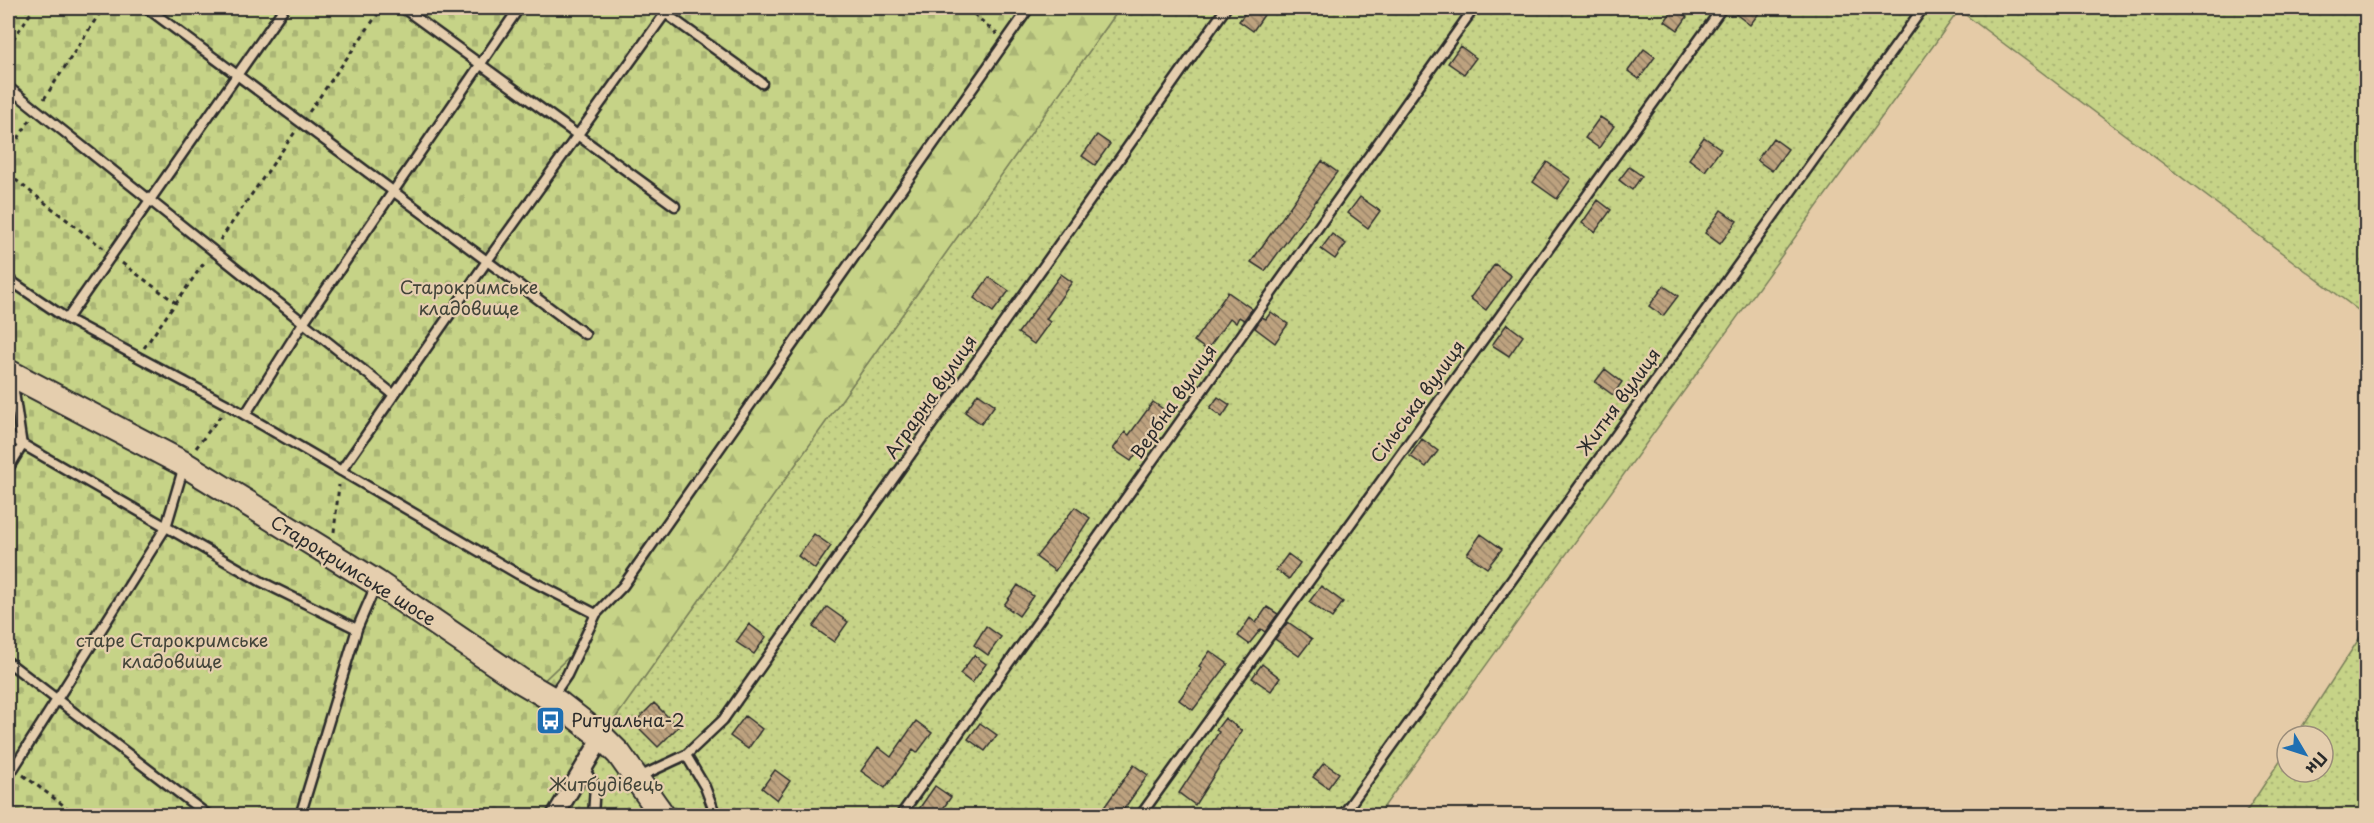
<svg xmlns="http://www.w3.org/2000/svg" width="2374" height="823" font-family="'Playpen Sans',sans-serif">
	<style>
		.grass { fill: url(#grass-dots); stroke: #787f59; stroke-width: 1.5 }
		.forest { fill: url(#forest-firs); stroke: #787f59; stroke-width: 1.5 }
		.cemetery { fill: url(#cemetery-stones); stroke: #787f59; stroke-width: 1.5 }
		.building { fill: url(#building-back-hatch); stroke: #2b2b2b; stroke-width: 1.5 }
		.lines { fill: none; stroke-linecap: round; stroke-linejoin: round }
		.lane-casing { stroke: #2b2b2b; stroke-width: 13 }
		.street-casing { stroke: #2b2b2b; stroke-width: 21 }
		.secondary-casing { stroke: #2b2b2b; stroke-width: 28 }
		.path { stroke: #2b2b2b; stroke-width: 3; stroke-dasharray: 4.5 4.5; stroke-linecap: butt }
		.lane { stroke: #e5ceae; stroke-width: 8 }
		.street { stroke: #e5ceae; stroke-width: 16 }
		.secondary { stroke: #e5ceae; stroke-width: 24 }
		.labels { text-anchor: middle; stroke-width: 4.5; stroke-linejoin: round; paint-order: stroke }
		.park-label { font-size: 18px; fill: #424439; stroke: #e5ceae }
		.street-label { font-size: 18px; fill: #2b2b2b; stroke: #e5ceae }
		.poi-label { font-size: 18px; fill: #2b2b2b; stroke: #e5ceae; text-anchor: start }
	</style>
	<defs>
		<pattern id="grass-dots" width="8" height="8" patternUnits="userSpaceOnUse" patternTransform="scale(1.5)"><rect width="8" height="8" fill="#c6d387"/><path d="M2 2h.1M6 6h.1" fill="none" stroke="#aab575" stroke-width="1.8" stroke-linecap="round"/></pattern>
		<pattern id="forest-firs" width="22" height="20" patternUnits="userSpaceOnUse" patternTransform="scale(1.5)"><rect width="22" height="20" fill="#c6d387"/><path d="M5 1l3.5 6h-7zM16 11l3.5 6h-7z" fill="#aab575"/></pattern>
		<pattern id="cemetery-stones" width="16" height="16" patternUnits="userSpaceOnUse" patternTransform="scale(1.5)"><rect width="16" height="16" fill="#c6d387"/><path d="M2 7V4a2 2 0 0 1 4 0v3zM10 15v-3a2 2 0 0 1 4 0v3z" fill="#aab575"/></pattern>
		<pattern id="building-back-hatch" width="6" height="6" patternUnits="userSpaceOnUse" patternTransform="scale(1.5)"><rect width="6" height="6" fill="#bda27f"/><path d="M-1 5l2 2M0 0l6 6M5-1l2 2" fill="none" stroke="#9a8468"/></pattern>
	</defs>
	<rect width="100%" height="100%" fill="#e5cba7"/>
	<filter id="ink" filterUnits="userSpaceOnUse"><feTurbulence type="fractalNoise" baseFrequency=".0167" numOctaves="2"/><feDisplacementMap in="SourceGraphic" scale="12" xChannelSelector="R" yChannelSelector="G"/><feConvolveMatrix kernelMatrix="1 2 1 2 8 2 1 2 1" color-interpolation-filters="sRGB"/></filter>
	<g filter="url(#ink)">
		<path class="grass" d="M 1120,8 L 2366,8 L 2366,316 L 1959,10 L 1378,815 L 555,816 L 602,737 Z
			M 2366,628 L 2366,815 L 2244,815 L 2287,750 L 2287,772 L 2323,772 L 2323,736 L 2296,736 Z"/>
		<path class="forest" d="M 1029,8 L 1120,8 L 602,737 L 535,689 L 581,645 L 596,614 Z"/>
		<path class="cemetery" d="M 8,8 L 1029,8 L 623,586 L 596,614 L 581,645 L 535,689 L 602,737 L 555,816 L 8,815 Z"/>
		<path class="building" d="M 1249,8 L 1264,15 L 1253,31 L 1239,21 Z
			M 1674,8 L 1687,17 L 1678,30 L 1665,21 Z
			M 1728,8 L 1763,8 L 1750,25 Z
			M 1460,46 L 1476,58 L 1464,74 L 1448,63 Z
			M 1644,49 L 1655,57 L 1639,79 L 1628,71 Z
			M 1600,117 L 1614,126 L 1599,148 L 1585,138 Z
			M 1097,135 L 1110,144 L 1095,165 L 1082,156 Z
			M 1704,137 L 1721,149 L 1705,171 L 1689,159 Z
			M 1773,138 L 1788,149 L 1772,171 L 1757,160 Z
			M 1322,161 L 1337,172 L 1265,271 L 1251,262 Z
			M 1547,162 L 1571,179 L 1557,199 L 1533,182 Z
			M 1629,167 L 1642,176 L 1632,190 L 1619,180 Z
			M 1360,197 L 1380,211 L 1368,228 L 1348,213 Z
			M 1598,200 L 1611,210 L 1595,232 L 1582,223 Z
			M 1721,210 L 1737,221 L 1720,244 L 1705,233 Z
			M 1332,234 L 1346,244 L 1335,259 L 1321,249 Z
			M 1495,264 L 1511,276 L 1486,310 L 1470,298 Z
			M 1061,274 L 1072,282 L 1046,319 L 1050,322 L 1034,344 L 1018,333 Z
			M 989,277 L 1009,291 L 993,312 L 974,298 Z
			M 1664,286 L 1678,296 L 1663,316 L 1649,306 Z
			M 1228,292 L 1252,309 L 1244,320 L 1239,317 L 1236,323 L 1230,318 L 1207,350 L 1194,341 Z
			M 1271,312 L 1288,324 L 1275,343 L 1255,328 L 1262,317 L 1266,319 Z
			M 1507,324 L 1523,336 L 1509,356 L 1492,345 Z
			M 1605,369 L 1622,382 L 1613,395 L 1595,382 Z
			M 978,393 L 995,405 L 981,424 L 965,412 Z
			M 1218,397 L 1230,405 L 1222,417 L 1210,408 Z
			M 1153,402 L 1166,411 L 1131,461 L 1113,449 L 1125,432 L 1129,435 Z
			M 1422,439 L 1438,451 L 1426,467 L 1410,456 Z
			M 1075,507 L 1090,518 L 1055,571 L 1036,557 Z
			M 814,534 L 831,546 L 815,569 L 798,556 Z
			M 1481,534 L 1502,549 L 1487,568 L 1467,554 Z
			M 1288,554 L 1300,563 L 1289,579 L 1276,570 Z
			M 1018,585 L 1033,596 L 1019,616 L 1004,605 Z
			M 1321,586 L 1343,602 L 1332,618 L 1309,602 Z
			M 827,607 L 848,622 L 834,642 L 813,627 Z
			M 1267,607 L 1278,614 L 1265,632 L 1261,629 L 1249,644 L 1238,636 L 1250,618 L 1256,623 Z
			M 1288,622 L 1312,639 L 1299,656 L 1275,639 Z
			M 749,624 L 766,637 L 754,654 L 736,642 Z
			M 986,626 L 1001,637 L 988,655 L 974,645 Z
			M 1210,651 L 1228,664 L 1193,710 L 1179,700 L 1202,668 L 1199,666 Z
			M 974,655 L 986,664 L 972,683 L 960,674 Z
			M 1262,664 L 1280,678 L 1271,691 L 1252,678 Z
			M 654,703 L 678,727 L 658,747 L 634,723 Z
			M 745,716 L 762,729 L 748,749 L 730,736 Z
			M 1225,718 L 1242,731 L 1195,805 L 1179,793 L 1219,732 L 1216,730 Z
			M 916,721 L 932,733 L 917,753 L 913,750 L 885,788 L 861,771 L 878,747 L 891,757 Z
			M 980,723 L 997,735 L 985,751 L 968,739 Z
			M 1324,763 L 1339,773 L 1328,788 L 1313,777 Z
			M 1134,765 L 1148,775 L 1119,816 L 1098,816 Z
			M 775,770 L 790,781 L 777,800 L 762,788 Z
			M 935,786 L 951,797 L 938,816 L 914,816 Z"/>
		<g class="lines">
			<defs>
				<path id="lane" d="M 147,8 L 585,334
					M 403,8 L 675,206
					M 658,8 L 762,83
					M 8,87 L 393,394
					M 8,279 L 67,319 L 228,405 L 518,574 L 596,614
					M 67,319 L 284,8
					M 245,415 L 303,323 L 519,8
					M 8,436 L 262,582 L 357,629
					M 8,469 L 22,446 L 12,378
					M 341,471 L 487,261 L 669,8
					M 8,662 L 209,816
					M 552,697 L 567,675 L 596,614 L 623,586 L 1029,8
					M 686,755 L 705,787 L 716,816
					M 583,768 L 595,785 L 593,816
					M 8,777 L 166,527 L 184,466
					M 639,777 L 686,755 L 723,720 L 1226,8
					M 300,816 L 357,629 L 376,585
					M 900,816 L 1474,8
					M 1140,816 L 1722,8
					M 1342,816 L 1923,8"/>
				<path id="street" d="M 555,816 L 602,737"/>
				<path id="secondary" d="M 8,372 L 184,464 L 377,583 L 521,681 L 557,702 L 602,737 L 619,754 L 663,816"/>
			</defs>
			<use href="#lane" class="lane-casing"/>
			<use href="#street" class="street-casing"/>
			<use href="#secondary" class="secondary-casing"/>
			<path class="path" d="M 24,8 L 30,13
				M 967,8 L 997,34
				M 8,47 L 34,8
				M 44,99 L 103,8
				M 309,112 L 382,8
				M 8,154 L 30,120
				M 8,174 L 103,248
				M 220,240 L 295,132
				M 122,263 L 176,303
				M 144,348 L 206,260
				M 196,448 L 221,415
				M 334,532 L 339,485
				M 23,775 L 78,816"/>
			<use href="#lane" class="lane"/>
			<use href="#street" class="street"/>
			<use href="#secondary" class="secondary"/>
		</g>
	</g>
	<defs>
		<symbol id="bus-square" viewBox="-11 -11 22 22"><rect x="-9" y="-9" width="18" height="18" rx="4" fill="#1f6fb2" stroke="#e5ceae"/><path d="M-5-6H5V4H4V6H2V4H-2V6H-4V4H-5ZM-3.5-4V0h7V-4ZM-3.5 1.2v1.5H-2V1.2ZM2 1.2v1.5H3.5V1.2Z" fill="#fff"/></symbol>
	</defs>
	<g fill-rule="evenodd">
		<use href="#bus-square" x="534" y="704" width="33" height="33"/>
	</g>
	<g class="labels">
		<g class="park-label">
			<text x="469" y="294">Старокримське<tspan x="469" dy="21">кладовище</tspan></text>
			<text x="172" y="647">старе Старокримське<tspan x="172" dy="21">кладовище</tspan></text>
			<text x="606" y="791">Житбудівець</text>
		</g>
		<g class="street-label">
			<text transform="translate(931 397) rotate(-55)" y="6">Аграрна вулиця</text>
			<text transform="translate(1174 402) rotate(-55)" y="6">Вербна вулиця</text>
			<text transform="translate(1418 402) rotate(-54)" y="6">Сільська вулиця</text>
			<text transform="translate(1619 402) rotate(-54)" y="6">Житня вулиця</text>
			<text transform="translate(353 571) rotate(32)" y="6">Старокримське шосе</text>
		</g>
		<g class="poi-label">
			<text x="571" y="727">Ритуальна-2</text>
		</g>
	</g>
	<rect width="2374" height="823" fill="none" stroke="#e5ceae" stroke-width="30"/>
	<rect x="15" y="15" width="2344" height="793" fill="none" stroke="#2b2b2b" stroke-width="2" filter="url(#ink)"/>
	<g transform="translate(2305 754) rotate(129)"><circle r="28" fill="#e5ceae" stroke="#9b8d7a" stroke-width="1.5"/>
	<path d="M0-4.5L10 22L0 15L-10 22Z" fill="#1f6fb2"/>
	<text y="-9" font-size="16" font-weight="bold" text-anchor="middle" fill="#2b2b2b">Пн</text>
	</g>
</svg>
